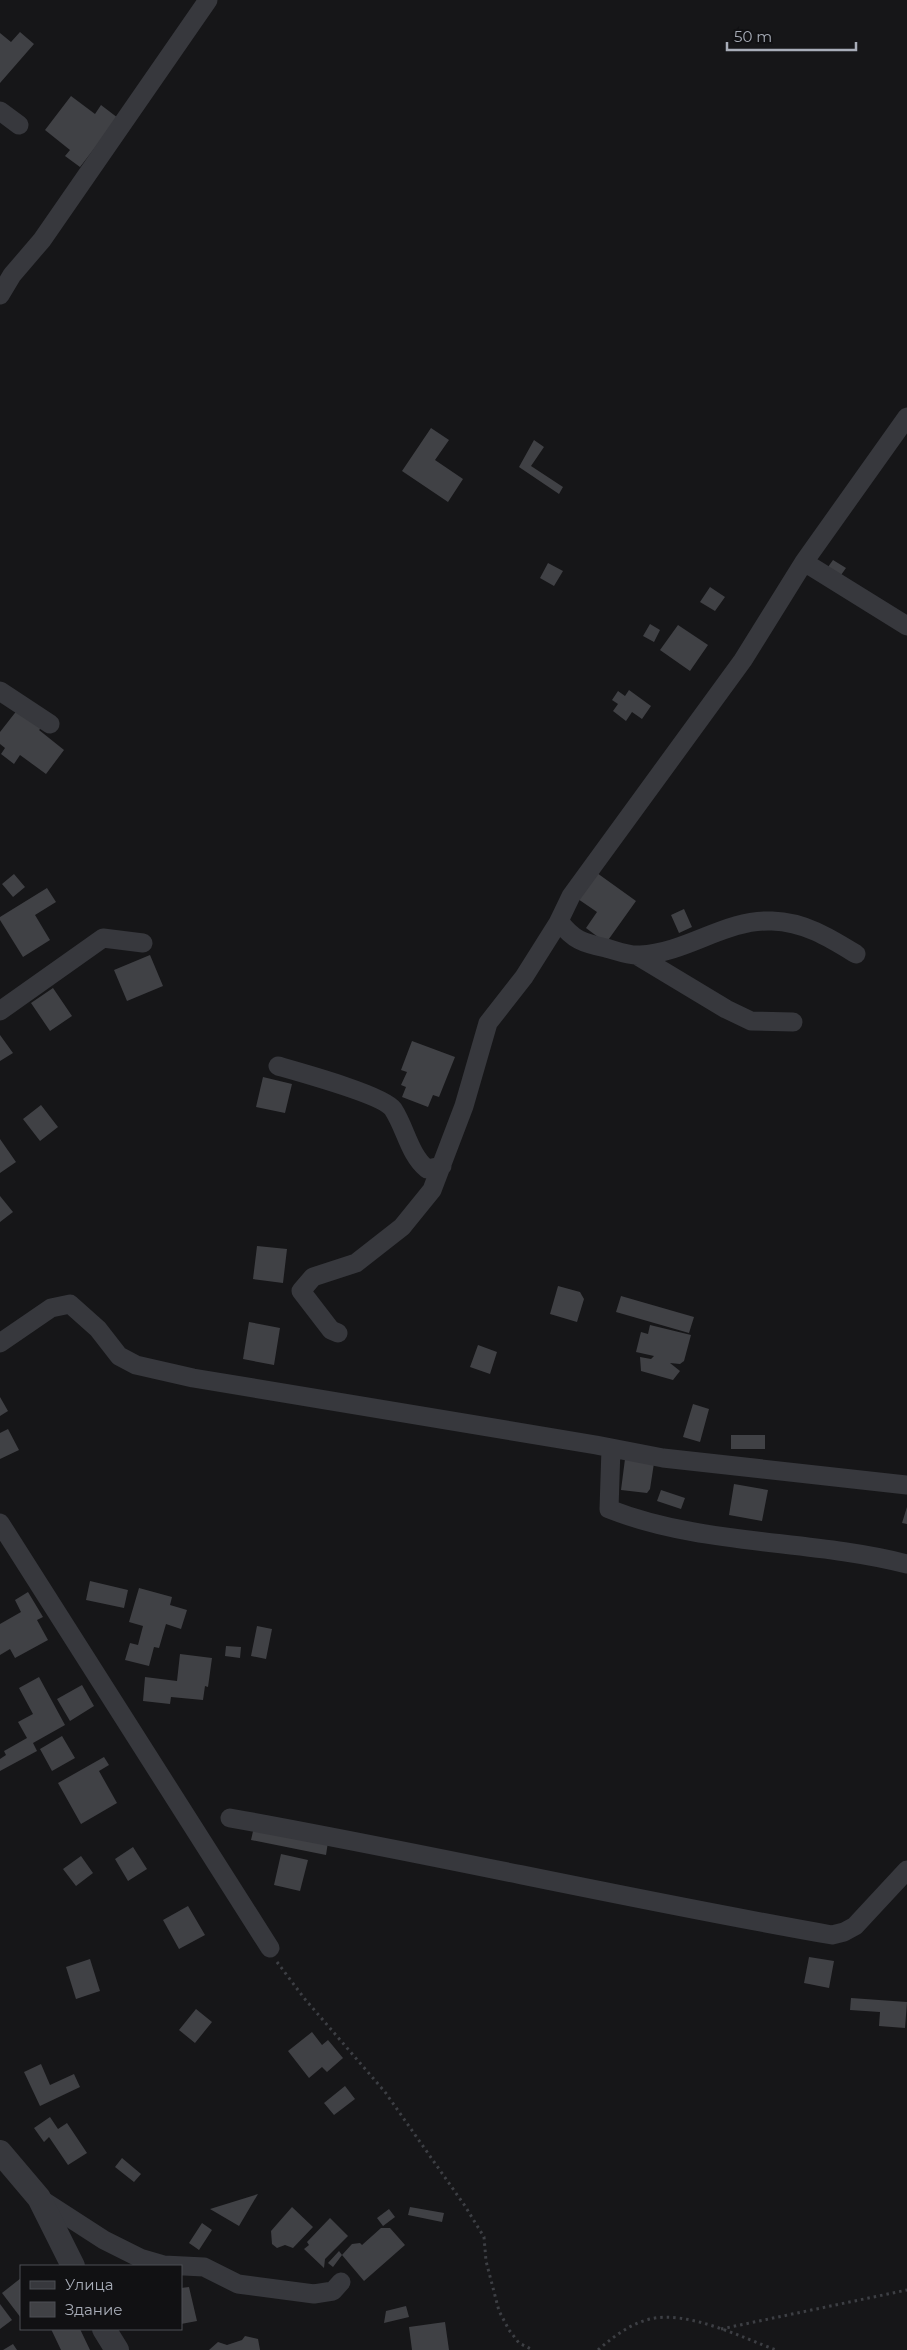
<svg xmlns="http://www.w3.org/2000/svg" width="907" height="2350" font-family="Montserrat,sans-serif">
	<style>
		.building { fill: #404145 }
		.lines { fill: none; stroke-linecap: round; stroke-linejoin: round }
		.path { stroke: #3d3f44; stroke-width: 3; stroke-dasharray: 2.5 4; stroke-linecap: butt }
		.minor { stroke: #37383d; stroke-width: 19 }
		.tertiary { stroke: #37383d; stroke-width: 24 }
	</style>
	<rect width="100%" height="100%" fill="#161618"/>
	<path class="building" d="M 20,32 L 34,44 L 0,83 L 0,33 L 11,42 Z
		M 71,96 L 95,114 L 101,105 L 118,118 L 80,167 L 65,156 L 70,150 L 45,130 Z
		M 431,428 L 449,440 L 435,460 L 463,479 L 448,502 L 402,471 Z
		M 534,440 L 544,447 L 531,466 L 563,487 L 559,494 L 519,467 Z
		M 833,560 L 846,568 L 841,575 L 828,567 Z
		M 548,563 L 563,571 L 554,586 L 540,578 Z
		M 710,587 L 725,597 L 715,611 L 700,602 Z
		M 650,624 L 660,630 L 654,642 L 643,636 Z
		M 678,625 L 708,645 L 690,671 L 660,650 Z
		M 629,690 L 651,706 L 642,719 L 632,712 L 626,721 L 613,711 L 618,704 L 612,700 L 618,691 L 625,696 Z
		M 18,709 L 42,727 L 39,730 L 64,750 L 46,774 L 20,755 L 14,764 L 1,754 L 5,748 L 0,744 L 0,732 Z
		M 597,873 L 636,901 L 606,943 L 586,928 L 597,912 L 578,899 Z
		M 14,874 L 25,887 L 13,897 L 2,884 Z
		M 47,888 L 56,902 L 35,915 L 50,940 L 23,957 L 0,920 L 0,917 Z
		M 684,909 L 692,927 L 679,933 L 671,915 Z
		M 150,955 L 163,986 L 127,1001 L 114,970 Z
		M 53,988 L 72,1016 L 50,1031 L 31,1003 Z
		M 0,1035 L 13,1053 L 0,1061 Z
		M 412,1041 L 455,1057 L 439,1097 L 433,1095 L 428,1107 L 402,1097 L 406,1087 L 401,1085 L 407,1072 L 401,1070 Z
		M 263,1077 L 292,1084 L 285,1113 L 256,1107 Z
		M 41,1105 L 58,1127 L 40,1141 L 23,1119 Z
		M 0,1139 L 16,1162 L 0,1173 Z
		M 0,1196 L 13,1212 L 0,1222 Z
		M 257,1246 L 287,1249 L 283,1283 L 253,1279 Z
		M 558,1286 L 580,1292 L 584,1299 L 577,1322 L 550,1314 Z
		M 621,1296 L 694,1317 L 689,1333 L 616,1312 Z
		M 249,1322 L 280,1328 L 274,1365 L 243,1359 Z
		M 650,1325 L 691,1335 L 684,1361 L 680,1364 L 670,1363 L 680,1371 L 673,1380 L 641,1371 L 640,1357 L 651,1359 L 654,1356 L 636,1352 L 641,1332 L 648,1334 Z
		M 478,1345 L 497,1352 L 490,1374 L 470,1367 Z
		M 0,1397 L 8,1411 L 0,1416 Z
		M 693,1404 L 709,1409 L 700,1442 L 683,1437 Z
		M 8,1429 L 19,1450 L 0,1459 L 0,1433 Z
		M 731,1435 L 765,1435 L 765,1449 L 731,1449 Z
		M 625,1459 L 654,1463 L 650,1489 L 647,1493 L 621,1490 Z
		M 734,1484 L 768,1490 L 762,1521 L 729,1515 Z
		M 661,1490 L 685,1498 L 681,1509 L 657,1501 Z
		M 907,1507 L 907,1524 L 902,1523 Z
		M 90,1581 L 128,1590 L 124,1608 L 86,1600 Z
		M 139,1588 L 172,1597 L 170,1605 L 187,1610 L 181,1629 L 166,1624 L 159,1648 L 154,1647 L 149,1666 L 125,1660 L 130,1643 L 138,1645 L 143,1626 L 129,1622 Z
		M 28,1592 L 43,1617 L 37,1620 L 48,1640 L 15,1658 L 10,1649 L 0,1655 L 0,1624 L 21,1612 L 15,1600 Z
		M 257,1626 L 272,1629 L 266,1659 L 251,1656 Z
		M 226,1646 L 241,1647 L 240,1658 L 225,1656 Z
		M 180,1654 L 212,1658 L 208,1687 L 205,1686 L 203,1700 L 171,1697 L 170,1704 L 143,1701 L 145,1677 L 177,1681 Z
		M 39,1677 L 65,1725 L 33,1743 L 37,1751 L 0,1771 L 0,1759 L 6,1755 L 4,1751 L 27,1738 L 18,1722 L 33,1714 L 19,1688 Z
		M 82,1685 L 94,1706 L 70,1721 L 57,1699 Z
		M 62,1736 L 75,1758 L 52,1771 L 40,1749 Z
		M 104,1757 L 109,1765 L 99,1771 L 117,1803 L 81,1824 L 58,1783 Z
		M 254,1827 L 328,1842 L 326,1855 L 251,1840 Z
		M 133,1847 L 147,1869 L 128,1881 L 115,1859 Z
		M 281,1854 L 308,1860 L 300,1891 L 274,1885 Z
		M 81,1856 L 93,1873 L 76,1886 L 63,1869 Z
		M 188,1906 L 205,1935 L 179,1949 L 163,1920 Z
		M 809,1957 L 834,1961 L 829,1988 L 804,1983 Z
		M 90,1959 L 100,1991 L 76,1999 L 66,1967 Z
		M 851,1998 L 907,2002 L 905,2028 L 879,2026 L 880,2012 L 850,2010 Z
		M 196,2009 L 212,2022 L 195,2043 L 179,2030 Z
		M 312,2032 L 322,2045 L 328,2040 L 343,2058 L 327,2072 L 322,2067 L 309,2078 L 288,2051 Z
		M 41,2064 L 50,2085 L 74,2074 L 80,2087 L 40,2106 L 24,2072 Z
		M 345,2086 L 355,2099 L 334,2115 L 324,2103 Z
		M 50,2117 L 58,2129 L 67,2123 L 87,2153 L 68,2165 L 49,2137 L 44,2142 L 34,2128 Z
		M 122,2158 L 141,2174 L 134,2182 L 115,2167 Z
		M 258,2194 L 239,2226 L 210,2209 Z
		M 292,2207 L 313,2227 L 293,2248 L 285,2245 L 277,2248 L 272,2244 L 271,2231 Z
		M 410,2207 L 444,2213 L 442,2222 L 408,2215 Z
		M 389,2209 L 395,2217 L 383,2226 L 377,2218 Z
		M 330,2218 L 348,2236 L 325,2259 L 324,2268 L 304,2249 L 309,2245 L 307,2242 Z
		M 202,2223 L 212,2230 L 199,2250 L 189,2243 Z
		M 381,2228 L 390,2228 L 405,2245 L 364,2281 L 342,2255 L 352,2244 L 360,2243 L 362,2245 Z
		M 339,2251 L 342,2255 L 333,2267 L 328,2263 Z
		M 21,2278 L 21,2318 L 2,2293 Z
		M 189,2287 L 197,2321 L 181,2324 L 181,2288 Z
		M 0,2304 L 12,2320 L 0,2329 Z
		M 406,2306 L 409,2317 L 384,2323 L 386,2311 Z
		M 445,2322 L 449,2350 L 412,2350 L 409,2327 Z
		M 51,2329 L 80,2329 L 90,2350 L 61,2350 Z
		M 245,2336 L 258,2339 L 260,2350 L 209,2350 L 218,2342 L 227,2345 L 242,2340 Z
		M 13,2344 L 17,2350 L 3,2350 Z"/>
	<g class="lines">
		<path class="path" d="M 277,1962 L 304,1998 L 385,2092 L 465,2206 L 484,2237 L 486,2261 L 499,2311 L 509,2330 L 519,2343 L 533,2350
			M 721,2329 L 907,2290
			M 598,2350 C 614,2336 630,2324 650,2319 C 687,2310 741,2337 776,2350"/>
		<path class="minor" d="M 0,111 L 19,125
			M 0,295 L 12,275 L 42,240 L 208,0
			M 907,417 L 804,562 L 907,626
			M 0,691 L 50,724
			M 559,921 C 573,940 583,943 606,948 C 617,951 629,956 640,955 C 687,953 725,919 772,921 C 805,922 830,938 856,954
			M 638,956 L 726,1009 L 751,1021 L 793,1022
			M 0,1011 L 103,938 L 143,943
			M 278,1066 C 299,1072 383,1095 393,1109 C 406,1129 409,1154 427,1169 L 442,1166
			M 338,1333 L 331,1330 L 301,1291 L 313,1277 L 356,1263 L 402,1227 L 432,1190 L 464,1106 L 488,1023 L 524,977 L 558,923 L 571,896 L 743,660 L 804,562
			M 0,1343 L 51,1308 L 70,1304 L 98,1329 L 119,1356 L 136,1365 L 193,1378 L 596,1445 L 663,1458 L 907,1485
			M 611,1448 L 609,1509 C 703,1546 809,1539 907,1564
			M 0,1523 L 270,1948
			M 230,1818 C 432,1854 631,1900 832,1935 L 844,1932 L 855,1926 L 907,1870
			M 39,2198 L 104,2240 L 140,2258 L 164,2265 L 204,2267 L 238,2284 L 314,2294 L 333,2291 L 341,2282"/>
		<path class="tertiary" d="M 0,2152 L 39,2198 L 73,2266
			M 104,2329 L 117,2350"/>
	</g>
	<rect x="20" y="2265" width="162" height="65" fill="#111113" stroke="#4d4f55"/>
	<rect x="30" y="2281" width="25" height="8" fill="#37383d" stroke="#4d4f55"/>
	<text x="65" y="2290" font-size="15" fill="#a8adb8">Улица</text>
	<rect x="30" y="2302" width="25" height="15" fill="#404145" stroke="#4d4f55"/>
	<text x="65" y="2315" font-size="15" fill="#a8adb8">Здание</text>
	<path d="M727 42v8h129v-8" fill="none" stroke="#a8adb8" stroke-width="2.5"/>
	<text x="734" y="42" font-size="15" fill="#a8adb8" stroke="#111113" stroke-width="4" paint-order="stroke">50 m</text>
</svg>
